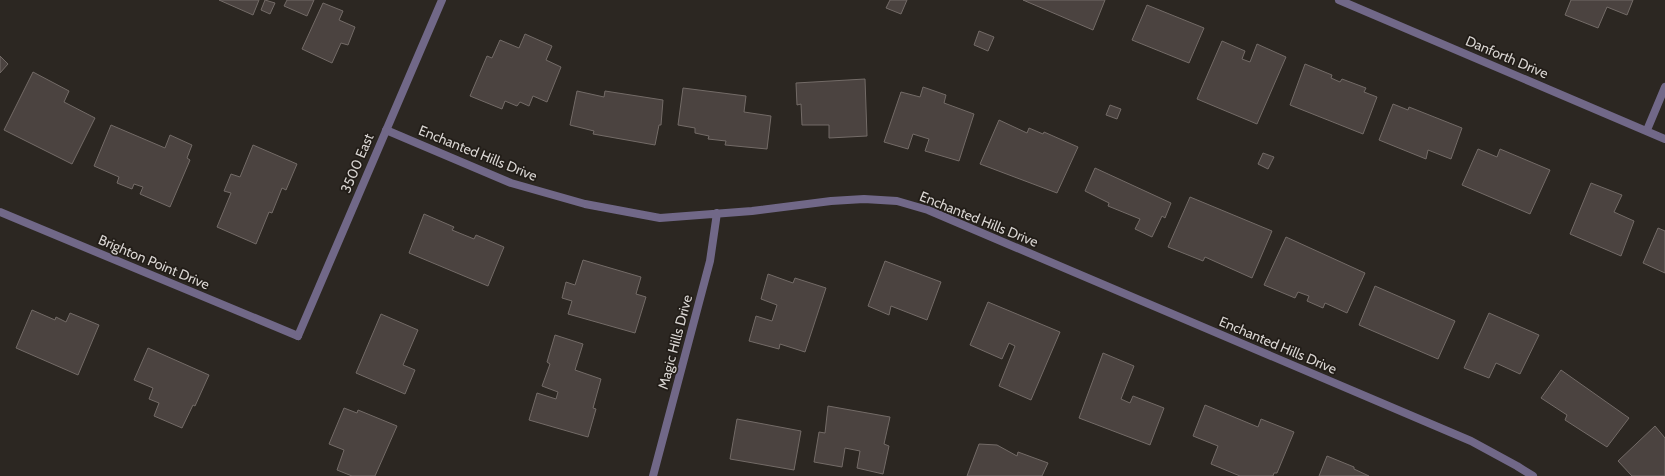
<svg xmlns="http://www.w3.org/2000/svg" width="1665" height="476" font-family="Cabin,sans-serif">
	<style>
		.building { fill: #4b4340; stroke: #736b67 }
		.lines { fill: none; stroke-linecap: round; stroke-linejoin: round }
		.minor { stroke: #716888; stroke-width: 8 }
		.tertiary { stroke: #716888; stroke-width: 8 }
		.labels { text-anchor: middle; stroke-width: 3.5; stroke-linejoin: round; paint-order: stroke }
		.street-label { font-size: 14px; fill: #d9d5d2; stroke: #221d18 }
	</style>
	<rect width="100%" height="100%" fill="#2c2722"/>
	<path class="building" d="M 219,0 L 259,0 L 253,15 Z
		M 265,0 L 275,3 L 270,14 L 261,10 Z
		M 287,0 L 314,0 L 307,16 L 284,6 Z
		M 890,0 L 907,0 L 901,14 L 886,8 Z
		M 1023,0 L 1105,0 L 1093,30 Z
		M 1571,0 L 1633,0 L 1627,15 L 1607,7 L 1598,28 L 1565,15 Z
		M 323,3 L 343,11 L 339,20 L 355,27 L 348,45 L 341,43 L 332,63 L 302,49 Z
		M 1147,5 L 1204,28 L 1189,63 L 1132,40 Z
		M 979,31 L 994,37 L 988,51 L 974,45 Z
		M 525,34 L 552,46 L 546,60 L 561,67 L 547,102 L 533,96 L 529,106 L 520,102 L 517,106 L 505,101 L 502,109 L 470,96 L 487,56 L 492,58 L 500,40 L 519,48 Z
		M 1222,41 L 1245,51 L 1242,59 L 1250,62 L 1257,44 L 1286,57 L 1257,124 L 1197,99 Z
		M 0,56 L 8,64 L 0,73 Z
		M 1305,64 L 1332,75 L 1331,78 L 1340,82 L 1342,79 L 1366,88 L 1364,92 L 1377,97 L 1363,134 L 1290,105 Z
		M 33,72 L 69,91 L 64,102 L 95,118 L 72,164 L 4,130 Z
		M 865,79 L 867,136 L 829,138 L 829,125 L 802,125 L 801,104 L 797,105 L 796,83 Z
		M 923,87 L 946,95 L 944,103 L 974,114 L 959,161 L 925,151 L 929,139 L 913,134 L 908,149 L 884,142 L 901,92 L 920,97 Z
		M 683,88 L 746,96 L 744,112 L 771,116 L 767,149 L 725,145 L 726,141 L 708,139 L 709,136 L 695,133 L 695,128 L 678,125 Z
		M 577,91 L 604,97 L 605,91 L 663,100 L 661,125 L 659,125 L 655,145 L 593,134 L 594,131 L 570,125 Z
		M 1393,104 L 1408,110 L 1409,107 L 1462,128 L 1451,159 L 1428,150 L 1426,159 L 1379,140 Z
		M 1110,105 L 1121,109 L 1117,119 L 1106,115 Z
		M 999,120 L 1027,133 L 1029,128 L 1043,134 L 1044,132 L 1078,147 L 1057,193 L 980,164 Z
		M 111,125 L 165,148 L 170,135 L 192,145 L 187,158 L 190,160 L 170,207 L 140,194 L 143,187 L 134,184 L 132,189 L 117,183 L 119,177 L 94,166 Z
		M 253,145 L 297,164 L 286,190 L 282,188 L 272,213 L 269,212 L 256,244 L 217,227 L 231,193 L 224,191 L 231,174 L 240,177 Z
		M 1478,149 L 1497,157 L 1500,149 L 1550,170 L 1530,214 L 1462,185 Z
		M 1263,153 L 1274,157 L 1268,169 L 1258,164 Z
		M 1095,168 L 1171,203 L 1165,218 L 1162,216 L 1152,237 L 1135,229 L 1140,219 L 1108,206 L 1109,203 L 1085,191 Z
		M 1591,183 L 1622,195 L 1614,212 L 1634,221 L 1621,256 L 1570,234 Z
		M 1190,197 L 1272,231 L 1252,278 L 1205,257 L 1203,261 L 1168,247 Z
		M 424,214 L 454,227 L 452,230 L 474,239 L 476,235 L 504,247 L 488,286 L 409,253 Z
		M 1658,228 L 1665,231 L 1665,273 L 1643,263 Z
		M 1286,237 L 1365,273 L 1347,313 L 1325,303 L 1323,308 L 1307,301 L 1309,296 L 1298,292 L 1295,298 L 1264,285 Z
		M 583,260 L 641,277 L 636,294 L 646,297 L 635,333 L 568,314 L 572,301 L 562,298 L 566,282 L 575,285 Z
		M 885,261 L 941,282 L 927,320 L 891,306 L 889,315 L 868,306 Z
		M 768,274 L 793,283 L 795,278 L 826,288 L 805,352 L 780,344 L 779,349 L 749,341 L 756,316 L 772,321 L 777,305 L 761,299 Z
		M 1375,286 L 1455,321 L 1438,359 L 1359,325 Z
		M 988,302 L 1060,332 L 1031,400 L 999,386 L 1015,346 L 1009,343 L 1002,359 L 970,345 Z
		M 32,310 L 55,320 L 56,317 L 66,322 L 70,313 L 99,325 L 78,375 L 16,348 Z
		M 1489,313 L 1539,335 L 1520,374 L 1496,363 L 1489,378 L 1464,368 Z
		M 381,314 L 418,330 L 403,365 L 415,370 L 405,394 L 356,373 Z
		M 555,335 L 583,344 L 575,370 L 601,379 L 593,408 L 596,409 L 588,437 L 529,420 L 537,393 L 556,399 L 558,392 L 542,386 L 550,364 L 547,362 Z
		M 148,348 L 209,375 L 195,406 L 193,405 L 182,428 L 154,416 L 159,403 L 149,399 L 153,388 L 134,380 Z
		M 1103,353 L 1134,366 L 1121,399 L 1130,403 L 1133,396 L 1164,408 L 1150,445 L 1079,418 Z
		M 1561,370 L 1629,418 L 1607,447 L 1565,420 L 1567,415 L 1541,398 Z
		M 1205,405 L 1258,427 L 1261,419 L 1294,432 L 1277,473 L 1274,473 L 1273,476 L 1240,476 L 1211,464 L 1218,446 L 1193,436 Z
		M 828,406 L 890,417 L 884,444 L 889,446 L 883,474 L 857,468 L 860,451 L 845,448 L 842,467 L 814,462 L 819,432 L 825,433 Z
		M 344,408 L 357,413 L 358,410 L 397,426 L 375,476 L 352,476 L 337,470 L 344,450 L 329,444 Z
		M 737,419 L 801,431 L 794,470 L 730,459 Z
		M 1655,426 L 1665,438 L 1665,476 L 1632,476 L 1618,461 Z
		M 979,444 L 997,445 L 1017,456 L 1018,452 L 1048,463 L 1042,476 L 967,476 Z
		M 1327,456 L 1354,467 L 1354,469 L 1369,476 L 1319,476 Z"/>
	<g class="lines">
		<path class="minor" d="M 1339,0 L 1665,139
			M 386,130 L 511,183 L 585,204 L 660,218 L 752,211 L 831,201 L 864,199 L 897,201 L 928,210 L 1471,441 L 1517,466 L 1533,476
			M 1647,130 L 1665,87
			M 0,212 L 298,336
			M 653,476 L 710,261 L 717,213"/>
		<path class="tertiary" d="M 298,336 L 442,0"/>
	</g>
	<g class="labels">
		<g class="street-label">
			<text transform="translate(1507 57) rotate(23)" y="5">Danforth Drive</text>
			<text transform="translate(478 153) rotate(22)" y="5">Enchanted Hills Drive</text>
			<text transform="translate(357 163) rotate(-67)" y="5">3500 East</text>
			<text transform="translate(979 219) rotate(22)" y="5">Enchanted Hills Drive</text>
			<text transform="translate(154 262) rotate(23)" y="5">Brighton Point Drive</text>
			<text transform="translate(675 342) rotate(-75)" y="5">Magic Hills Drive</text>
			<text transform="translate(1278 345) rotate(23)" y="5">Enchanted Hills Drive</text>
		</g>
	</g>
</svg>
